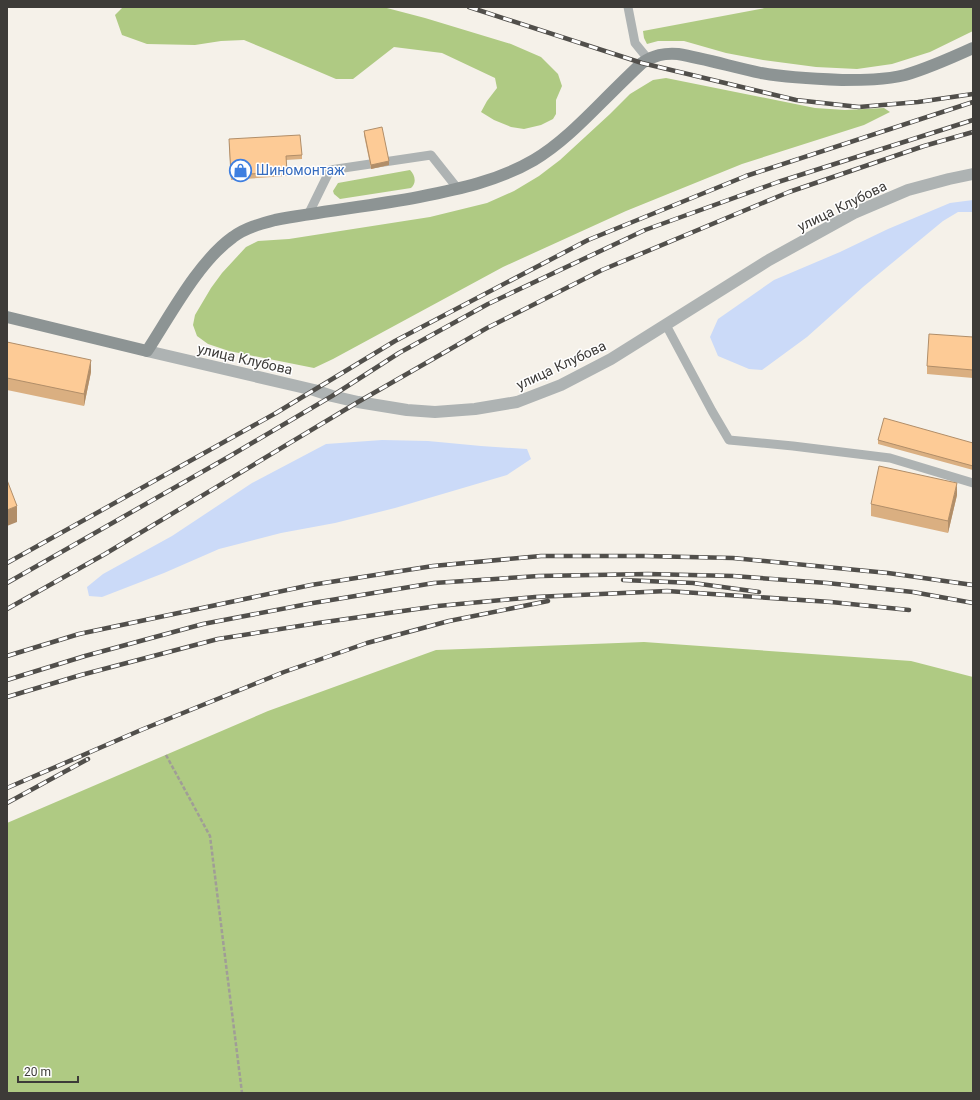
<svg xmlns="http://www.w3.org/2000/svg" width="980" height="1100" font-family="Roboto,sans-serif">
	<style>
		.green { fill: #afca83 }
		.water { fill: #cbdaf8 }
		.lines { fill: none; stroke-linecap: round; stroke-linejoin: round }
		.path { stroke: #a09d97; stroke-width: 2.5; stroke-dasharray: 4 2; stroke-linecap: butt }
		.lane { stroke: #aeb3b3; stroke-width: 9 }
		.street { stroke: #aeb3b3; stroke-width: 12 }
		.secondary { stroke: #8d9494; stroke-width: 12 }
		.rail-casing { stroke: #514f4b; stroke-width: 4.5 }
		.rail { stroke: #fff; stroke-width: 3; stroke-dasharray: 9; stroke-linecap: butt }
		.wall { fill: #daaf81 }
		.shaded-wall { fill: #b18e69 }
		.building { fill: #fdcb96; stroke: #b18e69 }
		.labels { text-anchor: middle; stroke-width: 3; stroke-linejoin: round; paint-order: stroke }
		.shop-label { font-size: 14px; fill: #366cbe; stroke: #fff; text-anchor: start }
		.street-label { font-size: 14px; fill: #3d3b38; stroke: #fff }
	</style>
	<rect width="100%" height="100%" fill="#f5f1e9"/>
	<path class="green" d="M 123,7 L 383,7 L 425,18 L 511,44 L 541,57 L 558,74 L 562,86 L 556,100 L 556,114 L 553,119 L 541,125 L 524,129 L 511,127 L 494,120 L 481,112 L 487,101 L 497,88 L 495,78 L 442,53 L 394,47 L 353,79 L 336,79 L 268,50 L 244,40 L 221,41 L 195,45 L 147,44 L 122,35 L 115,15 Z
		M 770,7 L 973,7 L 973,31 L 930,52 L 892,64 L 857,69 L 816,67 L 763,60 L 726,53 L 684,41 L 658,41 L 647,44 L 644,38 L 643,31 Z
		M 666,78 L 815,108 L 845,110 L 884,108 L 890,112 L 864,125 L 742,164 L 626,211 L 503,267 L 333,359 L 314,368 L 229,351 L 208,344 L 197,336 L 193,325 L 195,315 L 211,288 L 222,273 L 246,247 L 258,241 L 289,239 L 430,217 L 487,203 L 514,191 L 539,176 L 560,160 L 610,114 L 630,94 L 653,80 Z
		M 410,170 C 415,175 417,183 411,188 L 340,199 L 334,194 L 333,191 L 338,183 Z
		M 644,642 L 911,661 L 973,677 L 973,1093 L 7,1093 L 7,823 L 268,711 L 436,650 Z"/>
	<path class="water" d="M 973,200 L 973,212 L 958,212 L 943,221 L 863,287 L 807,337 L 762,370 L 749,369 L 718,356 L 710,337 L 718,319 L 774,280 L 840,252 L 888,229 L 950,203 Z
		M 382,440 L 428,441 L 481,446 L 527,449 L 531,459 L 507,475 L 395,508 L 335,523 L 281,533 L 219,549 L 164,573 L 102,597 L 89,596 L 87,587 L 103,574 L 172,536 L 252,483 L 326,444 Z"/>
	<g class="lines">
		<path class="path" d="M 166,755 L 210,836 L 242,1093"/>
		<path class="lane" d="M 628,7 L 635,43 L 648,59
			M 308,215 L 330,170 L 431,155 L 458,189
			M 666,325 L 712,411 L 729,440 L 793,446 L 890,458 L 973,483"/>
		<path class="street" d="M 147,351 L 314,390 L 332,396 L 358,402 L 407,410 L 435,412 L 475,409 L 517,402 L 561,385 L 611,359 L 769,260 L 854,213 L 908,190 L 949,179 L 973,174"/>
		<path class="secondary" d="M 7,317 L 147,351 C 170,316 198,262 233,237 C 245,228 260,224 275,220 C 323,211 371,206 419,197 C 459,189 498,181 534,160 C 559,145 580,124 601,103 C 614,90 628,76 642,63 C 654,55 664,53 678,54 C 706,59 733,67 761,73 C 788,78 815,79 842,80 C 863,80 885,80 905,75 C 929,68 951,58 973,48"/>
		<defs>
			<path id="rail" d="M 469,7 L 642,63 L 796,100 L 859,107 L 918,102 L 973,94
				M 7,563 L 276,413 L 395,341 L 588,240 L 746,176 L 973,102
				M 623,580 L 693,583 L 759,592
				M 7,583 L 230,456 L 332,396 L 399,353 L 488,304 L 645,230 L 778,182 L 973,120
				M 7,609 L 105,554 L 358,402 L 487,328 L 602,270 L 789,192 L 924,146 L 973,132
				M 7,656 L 79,634 L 311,585 L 433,566 L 541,556 L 644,556 L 733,558 L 888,573 L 973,585
				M 7,680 L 85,656 L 203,624 L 313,603 L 434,583 L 539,576 L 648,574 L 733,576 L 827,583 L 913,592 L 973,603
				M 7,697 L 81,675 L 218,639 L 318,623 L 438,606 L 535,597 L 667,591 L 831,602 L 909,610
				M 7,788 L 141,730 L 284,672 L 367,643 L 449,621 L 548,601
				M 7,803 L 88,759"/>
		</defs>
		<use href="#rail" class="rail-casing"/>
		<use href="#rail" class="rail"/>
	</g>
	<path class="wall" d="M 364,131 L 389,165 L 371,169 L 364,135 Z
		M 229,143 L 302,155 L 302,159 L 286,160 L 287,176 L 231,180 Z
		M 973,337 L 973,378 L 927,374 L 927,366 Z
		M 7,342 L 91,372 L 84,406 L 7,390 Z
		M 878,440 L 973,443 L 973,470 L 878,444 Z
		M 957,495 L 948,533 L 871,516 L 871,504 Z"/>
	<path class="shaded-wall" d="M 389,161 L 389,165 L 371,169 L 371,165 Z
		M 91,360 L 91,372 L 84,406 L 84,394 Z
		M 957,483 L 957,495 L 948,533 L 948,521 Z
		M 17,506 L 17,522 L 7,526 L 7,510 Z"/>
	<path class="building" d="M 382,127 L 389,161 L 371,165 L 364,131 Z
		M 300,135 L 302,155 L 286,156 L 287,172 L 231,175 L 229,139 Z
		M 929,334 L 973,337 L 973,370 L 927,366 Z
		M 7,342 L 91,360 L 84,394 L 7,378 Z
		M 884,418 L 973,443 L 973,466 L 878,440 Z
		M 879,466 L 957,483 L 948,521 L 871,504 Z
		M 7,480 L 17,506 L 7,510 Z"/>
	<defs>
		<symbol id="shop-ring" viewBox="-11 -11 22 22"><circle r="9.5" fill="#fff" stroke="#3f7fe0" stroke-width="1.5"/><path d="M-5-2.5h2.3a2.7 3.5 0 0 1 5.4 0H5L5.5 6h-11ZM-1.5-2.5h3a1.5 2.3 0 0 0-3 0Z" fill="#3f7fe0"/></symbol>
	</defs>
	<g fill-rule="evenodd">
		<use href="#shop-ring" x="228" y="158" width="25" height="25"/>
	</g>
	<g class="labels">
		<g class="shop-label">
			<text x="256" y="175">Шиномонтаж</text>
		</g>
		<g class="street-label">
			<text transform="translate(842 206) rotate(-26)" y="5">улица Клубова</text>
			<text transform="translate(245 359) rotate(13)" y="5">улица Клубова</text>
			<text transform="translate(561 365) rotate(-25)" y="5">улица Клубова</text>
		</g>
	</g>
	<rect width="980" height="1100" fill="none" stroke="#3d3b38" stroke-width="16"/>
	<path d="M18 1076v6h60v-6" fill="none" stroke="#3d3b38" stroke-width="2"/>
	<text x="24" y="1076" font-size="12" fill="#3d3b38" stroke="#ffffff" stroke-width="3" paint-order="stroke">20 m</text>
</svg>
